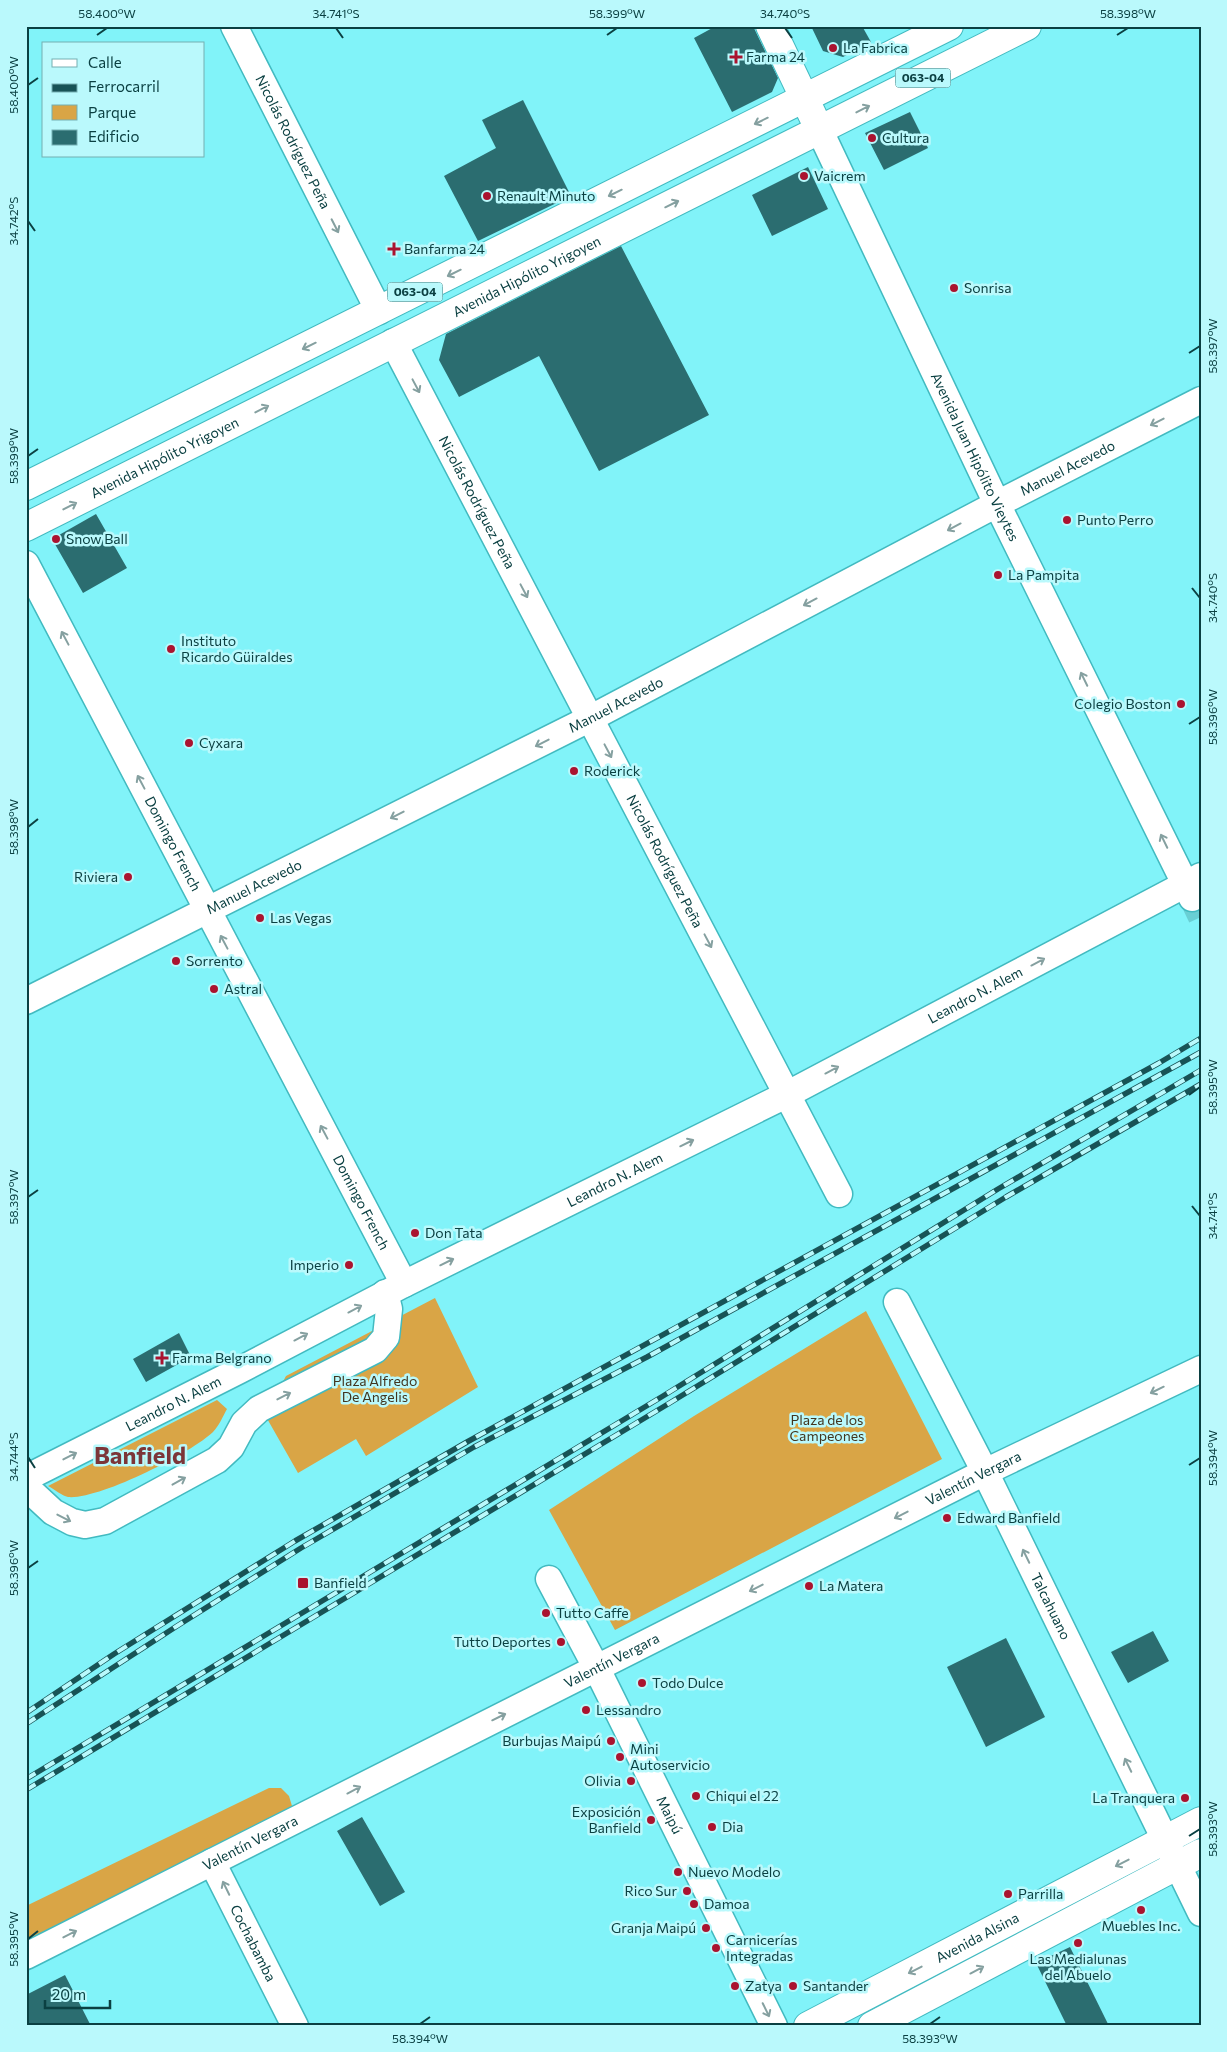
<svg xmlns="http://www.w3.org/2000/svg" width="1227" height="2052" font-family="Commissioner,sans-serif">
	<style>
		.green { fill: #d9a546 }
		.building { fill: #2b6d70 }
		.lines { fill: none; stroke-linecap: round; stroke-linejoin: round }
		.minor-tunnel { stroke: #69cfd4; stroke-width: 26; stroke-dasharray: 26 13; stroke-linecap: butt }
		.minor-casing { stroke: #42bac0; stroke-width: 29 }
		.tertiary-casing { stroke: #42bac0; stroke-width: 30 }
		.secondary-casing { stroke: #42bac0; stroke-width: 30 }
		.primary-casing { stroke: #42bac0; stroke-width: 30 }
		.minor { stroke: #fff; stroke-width: 26 }
		.tertiary { stroke: #fff; stroke-width: 28 }
		.secondary { stroke: #fff; stroke-width: 28 }
		.primary { stroke: #fff; stroke-width: 28 }
		.rail-casing { stroke: #185356; stroke-width: 5.5 }
		.rail { stroke: #baf9fc; stroke-width: 4; stroke-dasharray: 11; stroke-linecap: butt }
		.oneway { stroke: #85a0a0 }
		.ticks { fill: none; stroke: #0b4042; stroke-width: 2 }
		.poi-dot { fill: #aa132f; stroke: #baf9fc; stroke-width: 2 }
		.labels { text-anchor: middle; stroke-width: 5; stroke-linejoin: round; paint-order: stroke }
		.shield { fill: #baf9fc; stroke: #40787a; stroke-width: 1 }
		.shield-label { font-size: 12px; font-weight: bold; fill: #0b4042 }
		.poi-label { font-size: 14px; fill: #0b4042; stroke: #baf9fc; text-anchor: start }
		.street-label { font-size: 14px; fill: #0b4042; stroke: #baf9fc }
		.park-label { font-size: 14px; fill: #42351f; stroke: #baf9fc }
		.town-label { font-size: 24px; font-weight: bold; fill: #7c3538; stroke: #baf9fc }
		.neatline { fill: none; stroke: #0b4042; stroke-width: 2 }
		.ticks-label { font-size: 12px; text-anchor: middle; fill: #0b4042 }
	</style>
	<rect width="100%" height="100%" fill="#81f3f9"/>
	<path class="green" d="M 435,1298 L 478,1387 L 366,1456 L 356,1439 L 298,1473 L 265,1415 L 286,1376 Z
		M 866,1311 L 942,1459 L 615,1630 L 549,1510 L 694,1416 Z
		M 217,1400 L 227,1409 C 223,1416 219,1426 213,1432 C 191,1453 99,1500 68,1497 C 62,1496 54,1489 48,1486 Z
		M 269,1788 L 281,1788 L 289,1796 L 292,1806 L 288,1813 L 26,1941 L 26,1906 Z"/>
	<path class="building" d="M 716,26 L 753,26 L 778,78 L 772,92 L 732,112 L 694,38 Z
		M 811,26 L 862,26 L 871,42 L 843,57 L 823,51 Z
		M 523,100 L 571,196 L 478,241 L 444,176 L 496,148 L 482,120 Z
		M 910,112 L 928,148 L 884,170 L 865,133 Z
		M 808,167 L 828,209 L 772,236 L 752,195 Z
		M 621,246 L 709,415 L 599,471 L 539,356 L 459,397 L 439,360 L 446,334 Z
		M 96,514 L 127,568 L 83,593 L 52,539 Z
		M 179,1333 L 191,1357 L 146,1382 L 133,1359 Z
		M 1153,1631 L 1169,1661 L 1128,1683 L 1111,1652 Z
		M 1006,1638 L 1045,1717 L 986,1747 L 947,1667 Z
		M 362,1817 L 405,1892 L 380,1906 L 337,1831 Z
		M 1070,1947 L 1109,2026 L 1067,2026 L 1036,1963 Z
		M 65,1975 L 91,2026 L 26,2026 L 26,1995 Z"/>
	<g class="lines">
		<path class="minor-tunnel" d="M 1192,898 L 1201,917"/>
		<defs>
			<g id="minor">
				<path id="s1" d="M 234,26 L 379,311"/>
				<path id="s2" d="M 820,131 L 997,504 L 1192,898"/>
				<path id="s3" d="M 393,342 L 839,1194"/>
				<path id="s4" d="M 26,564 L 404,1284"/>
				<path id="s5" d="M 26,1001 L 591,718 L 997,504 L 1201,400"/>
				<path id="s6" d="M 897,1302 L 985,1472 L 1201,1913"/>
				<path id="s7" d="M 26,1478 L 240,1370 L 404,1284 L 788,1094 L 1201,876"/>
				<path d="M 26,1487 L 53,1512 L 72,1522 L 85,1525 L 105,1521 L 217,1460 L 231,1447 L 244,1423 L 259,1409 L 375,1350 L 386,1337 L 389,1309 L 385,1293"/>
				<path id="s8" d="M 549,1579 L 597,1669 L 774,2026"/>
				<path id="s9" d="M 212,1862 L 295,2026"/>
				<path id="s10" d="M 26,1956 L 985,1472 L 1201,1369"/>
			</g>
			<path id="tertiary" d="M 770,26 L 820,131"/>
			<g id="secondary">
				<path id="s11" d="M 808,2026 L 1201,1821"/>
				<path d="M 872,2026 L 1201,1853"/>
			</g>
			<g id="primary">
				<path d="M 26,486 L 949,26"/>
				<path id="s12" d="M 26,527 L 1027,26"/>
			</g>
		</defs>
		<use href="#minor" class="minor-casing"/>
		<use href="#tertiary" class="tertiary-casing"/>
		<use href="#secondary" class="secondary-casing"/>
		<use href="#primary" class="primary-casing"/>
		<use href="#minor" class="minor"/>
		<use href="#tertiary" class="tertiary"/>
		<use href="#secondary" class="secondary"/>
		<use href="#primary" class="primary"/>
		<defs>
			<path id="rail" d="M 26,1713 L 114,1654 L 295,1541 L 467,1442 L 1159,1063 L 1201,1038
				M 26,1724 L 177,1626 L 301,1548 L 474,1447 L 647,1357 L 1201,1052
				M 26,1779 L 663,1396 L 998,1189 L 1201,1070
				M 26,1790 L 668,1404 L 1006,1197 L 1201,1084"/>
		</defs>
		<use href="#rail" class="rail-casing"/>
		<use href="#rail" class="rail"/>
	</g>
	<defs><path id="oneway-shaft" d="M-6 0H5M1.5-3L5.5 0L1.5 3" fill="none" stroke-width="1.6" stroke-linecap="round" stroke-linejoin="round" transform="scale(1.25)"/></defs>
	<g class="oneway">
		<use href="#oneway-shaft" transform="translate(863 109) rotate(-27)"/>
		<use href="#oneway-shaft" transform="translate(761 121) rotate(154)"/>
		<use href="#oneway-shaft" transform="translate(615 193) rotate(154)"/>
		<use href="#oneway-shaft" transform="translate(672 204) rotate(-26)"/>
		<use href="#oneway-shaft" transform="translate(335 226) rotate(63)"/>
		<use href="#oneway-shaft" transform="translate(454 273) rotate(154)"/>
		<use href="#oneway-shaft" transform="translate(309 346) rotate(154)"/>
		<use href="#oneway-shaft" transform="translate(416 386) rotate(62)"/>
		<use href="#oneway-shaft" transform="translate(262 409) rotate(-27)"/>
		<use href="#oneway-shaft" transform="translate(1157 422) rotate(153)"/>
		<use href="#oneway-shaft" transform="translate(70 506) rotate(-27)"/>
		<use href="#oneway-shaft" transform="translate(954 527) rotate(152)"/>
		<use href="#oneway-shaft" transform="translate(524 591) rotate(62)"/>
		<use href="#oneway-shaft" transform="translate(810 602) rotate(152)"/>
		<use href="#oneway-shaft" transform="translate(65 638) rotate(-118)"/>
		<use href="#oneway-shaft" transform="translate(1084 679) rotate(-116)"/>
		<use href="#oneway-shaft" transform="translate(542 743) rotate(153)"/>
		<use href="#oneway-shaft" transform="translate(608 751) rotate(62)"/>
		<use href="#oneway-shaft" transform="translate(141 782) rotate(-118)"/>
		<use href="#oneway-shaft" transform="translate(397 815) rotate(153)"/>
		<use href="#oneway-shaft" transform="translate(1164 841) rotate(-116)"/>
		<use href="#oneway-shaft" transform="translate(708 941) rotate(62)"/>
		<use href="#oneway-shaft" transform="translate(224 942) rotate(-118)"/>
		<use href="#oneway-shaft" transform="translate(1038 962) rotate(-28)"/>
		<use href="#oneway-shaft" transform="translate(832 1070) rotate(-28)"/>
		<use href="#oneway-shaft" transform="translate(324 1132) rotate(-118)"/>
		<use href="#oneway-shaft" transform="translate(687 1143) rotate(-26)"/>
		<use href="#oneway-shaft" transform="translate(447 1262) rotate(-26)"/>
		<use href="#oneway-shaft" transform="translate(355 1309) rotate(-28)"/>
		<use href="#oneway-shaft" transform="translate(301 1337) rotate(-28)"/>
		<use href="#oneway-shaft" transform="translate(1157 1390) rotate(154)"/>
		<use href="#oneway-shaft" transform="translate(284 1396) rotate(-27)"/>
		<use href="#oneway-shaft" transform="translate(70 1456) rotate(-27)"/>
		<use href="#oneway-shaft" transform="translate(179 1481) rotate(-29)"/>
		<use href="#oneway-shaft" transform="translate(901 1515) rotate(153)"/>
		<use href="#oneway-shaft" transform="translate(64 1518) rotate(27)"/>
		<use href="#oneway-shaft" transform="translate(1026 1556) rotate(-116)"/>
		<use href="#oneway-shaft" transform="translate(756 1588) rotate(153)"/>
		<use href="#oneway-shaft" transform="translate(499 1717) rotate(-26)"/>
		<use href="#oneway-shaft" transform="translate(1128 1765) rotate(-116)"/>
		<use href="#oneway-shaft" transform="translate(354 1790) rotate(-28)"/>
		<use href="#oneway-shaft" transform="translate(1122 1863) rotate(153)"/>
		<use href="#oneway-shaft" transform="translate(226 1888) rotate(-116)"/>
		<use href="#oneway-shaft" transform="translate(70 1934) rotate(-27)"/>
		<use href="#oneway-shaft" transform="translate(915 1970) rotate(153)"/>
		<use href="#oneway-shaft" transform="translate(977 1970) rotate(-28)"/>
		<use href="#oneway-shaft" transform="translate(766 2010) rotate(64)"/>
	</g>
	<path class="ticks" d="M 336,28 L 343,38M 785,28 L 792,38M 97,35 L 107,28M 607,35 L 617,28M 1117,35 L 1128,28M 28,85 L 38,78M 28,221 L 35,231M 1189,353 L 1200,346M 28,456 L 38,449M 1192,588 L 1200,598M 1189,724 L 1200,717M 28,827 L 38,819M 1189,1095 L 1200,1087M 28,1197 L 38,1190M 1192,1206 L 1200,1216M 28,1457 L 35,1468M 1189,1465 L 1200,1458M 28,1568 L 38,1561M 1189,1836 L 1200,1829M 28,1939 L 38,1931M 420,2024 L 430,2017M 930,2024 L 940,2017"/>
	<g class="poi-dot">
		<circle cx="833" cy="48" r="5"/>
		<path d="M733.5 49.5h5v5h5v5h-5v5h-5v-5h-5v-5h5z"/>
		<circle cx="872" cy="138" r="5"/>
		<circle cx="804" cy="176" r="5"/>
		<circle cx="487" cy="196" r="5"/>
		<path d="M391.5 241.5h5v5h5v5h-5v5h-5v-5h-5v-5h5z"/>
		<circle cx="954" cy="288" r="5"/>
		<circle cx="1067" cy="520" r="5"/>
		<circle cx="56" cy="539" r="5"/>
		<circle cx="998" cy="575" r="5"/>
		<circle cx="171" cy="649" r="5"/>
		<circle cx="1181" cy="704" r="5"/>
		<circle cx="189" cy="743" r="5"/>
		<circle cx="574" cy="771" r="5"/>
		<circle cx="128" cy="877" r="5"/>
		<circle cx="260" cy="918" r="5"/>
		<circle cx="176" cy="961" r="5"/>
		<circle cx="214" cy="989" r="5"/>
		<circle cx="415" cy="1233" r="5"/>
		<circle cx="349" cy="1265" r="5"/>
		<path d="M159.5 1350.5h5v5h5v5h-5v5h-5v-5h-5v-5h5z"/>
		<circle cx="947" cy="1518" r="5"/>
		<rect x="297" y="1577" width="12" height="12" rx="2.5"/>
		<circle cx="809" cy="1586" r="5"/>
		<circle cx="546" cy="1613" r="5"/>
		<circle cx="561" cy="1642" r="5"/>
		<circle cx="642" cy="1683" r="5"/>
		<circle cx="586" cy="1710" r="5"/>
		<circle cx="611" cy="1741" r="5"/>
		<circle cx="620" cy="1757" r="5"/>
		<circle cx="631" cy="1781" r="5"/>
		<circle cx="696" cy="1796" r="5"/>
		<circle cx="1185" cy="1798" r="5"/>
		<circle cx="651" cy="1820" r="5"/>
		<circle cx="712" cy="1827" r="5"/>
		<circle cx="678" cy="1872" r="5"/>
		<circle cx="687" cy="1891" r="5"/>
		<circle cx="1008" cy="1894" r="5"/>
		<circle cx="694" cy="1904" r="5"/>
		<circle cx="1141" cy="1910" r="5"/>
		<circle cx="706" cy="1928" r="5"/>
		<circle cx="1078" cy="1943" r="5"/>
		<circle cx="716" cy="1948" r="5"/>
		<circle cx="735" cy="1986" r="5"/>
		<circle cx="793" cy="1986" r="5"/>
	</g>
	<g class="labels">
		<g class="shield">
			<rect x="895.5" y="68.5" width="55" height="19" rx="4"/>
			<rect x="387.5" y="282.5" width="55" height="19" rx="4"/>
		</g>
		<g class="shield-label">
			<text x="923" y="82">063-04</text>
			<text x="415" y="296">063-04</text>
		</g>
		<g class="poi-label">
			<text x="843" y="53">La Fabrica</text>
			<text x="746" y="62">Farma 24</text>
			<text x="882" y="143">Cultura</text>
			<text x="814" y="181">Vaicrem</text>
			<text x="497" y="201">Renault Minuto</text>
			<text x="404" y="254">Banfarma 24</text>
			<text x="964" y="293">Sonrisa</text>
			<text x="1077" y="525">Punto Perro</text>
			<text x="66" y="544">Snow Ball</text>
			<text x="1008" y="580">La Pampita</text>
			<text x="181" y="646">Instituto<tspan x="181" dy="16">Ricardo Güiraldes</tspan></text>
			<text x="1171" y="709" text-anchor="end">Colegio Boston</text>
			<text x="199" y="748">Cyxara</text>
			<text x="584" y="776">Roderick</text>
			<text x="118" y="882" text-anchor="end">Riviera</text>
			<text x="270" y="923">Las Vegas</text>
			<text x="186" y="966">Sorrento</text>
			<text x="224" y="994">Astral</text>
			<text x="425" y="1238">Don Tata</text>
			<text x="339" y="1270" text-anchor="end">Imperio</text>
			<text x="172" y="1363">Farma Belgrano</text>
			<text x="957" y="1523">Edward Banfield</text>
			<text x="314" y="1588">Banfield</text>
			<text x="819" y="1591">La Matera</text>
			<text x="556" y="1618">Tutto Caffe</text>
			<text x="551" y="1647" text-anchor="end">Tutto Deportes</text>
			<text x="652" y="1688">Todo Dulce</text>
			<text x="596" y="1715">Lessandro</text>
			<text x="601" y="1746" text-anchor="end">Burbujas Maipú</text>
			<text x="630" y="1754">Mini<tspan x="630" dy="16">Autoservicio</tspan></text>
			<text x="621" y="1786" text-anchor="end">Olivia</text>
			<text x="706" y="1801">Chiqui el 22</text>
			<text x="1175" y="1803" text-anchor="end">La Tranquera</text>
			<text x="641" y="1817" text-anchor="end">Exposición<tspan x="641" dy="16">Banfield</tspan></text>
			<text x="722" y="1832">Dia</text>
			<text x="688" y="1877">Nuevo Modelo</text>
			<text x="677" y="1896" text-anchor="end">Rico Sur</text>
			<text x="1018" y="1899">Parrilla</text>
			<text x="704" y="1909">Damoa</text>
			<text x="1141" y="1931" text-anchor="middle">Muebles Inc.</text>
			<text x="696" y="1933" text-anchor="end">Granja Maipú</text>
			<text x="726" y="1945">Carnicerías<tspan x="726" dy="16">Integradas</tspan></text>
			<text x="1078" y="1964" text-anchor="middle">Las Medialunas<tspan x="1078" dy="16">del Abuelo</tspan></text>
			<text x="745" y="1991">Zatya</text>
			<text x="803" y="1991">Santander</text>
		</g>
		<g class="street-label">
			<text dy="5" stroke="none"><textPath href="#s1" startOffset="130">Nicolás Rodríguez Peña</textPath></text>
			<text dy="5" stroke="none"><textPath href="#s12" startOffset="560">Avenida Hipólito Yrigoyen</textPath></text>
			<text dy="5" stroke="none"><textPath href="#s2" startOffset="361">Avenida Juan Hipólito Vieytes</textPath></text>
			<text dy="5" stroke="none"><textPath href="#s12" startOffset="155">Avenida Hipólito Yrigoyen</textPath></text>
			<text dy="5" stroke="none"><textPath href="#s5" startOffset="1170">Manuel Acevedo</textPath></text>
			<text dy="5" stroke="none"><textPath href="#s3" startOffset="181">Nicolás Rodríguez Peña</textPath></text>
			<text dy="5" stroke="none"><textPath href="#s5" startOffset="660">Manuel Acevedo</textPath></text>
			<text dy="5" stroke="none"><textPath href="#s4" startOffset="316">Domingo French</textPath></text>
			<text dy="5" stroke="none"><textPath href="#s3" startOffset="586">Nicolás Rodríguez Peña</textPath></text>
			<text dy="5" stroke="none"><textPath href="#s5" startOffset="255">Manuel Acevedo</textPath></text>
			<text dy="5" stroke="none"><textPath href="#s7" startOffset="1065">Leandro N. Alem</textPath></text>
			<text dy="5" stroke="none"><textPath href="#s7" startOffset="660">Leandro N. Alem</textPath></text>
			<text dy="5" stroke="none"><textPath href="#s4" startOffset="721">Domingo French</textPath></text>
			<text dy="5" stroke="none"><textPath href="#s7" startOffset="165">Leandro N. Alem</textPath></text>
			<text dy="5" stroke="none"><textPath href="#s10" startOffset="1061">Valentín Vergara</textPath></text>
			<text dy="5" stroke="none"><textPath href="#s6" startOffset="341">Talcahuano</textPath></text>
			<text dy="5" stroke="none"><textPath href="#s10" startOffset="656">Valentín Vergara</textPath></text>
			<text dy="5" stroke="none"><textPath href="#s8" startOffset="265">Maipú</textPath></text>
			<text dy="5" stroke="none"><textPath href="#s10" startOffset="251">Valentín Vergara</textPath></text>
			<text dy="5" stroke="none"><textPath href="#s11" startOffset="191">Avenida Alsina</textPath></text>
			<text dy="5" stroke="none"><textPath href="#s9" startOffset="91">Cochabamba</textPath></text>
		</g>
		<g class="park-label">
			<text x="375" y="1386">Plaza Alfredo<tspan x="375" dy="16">De Angelis</tspan></text>
			<text x="827" y="1425">Plaza de los<tspan x="827" dy="16">Campeones</tspan></text>
		</g>
		<g class="town-label">
			<text x="140" y="1464">Banfield</text>
		</g>
	</g>
	<rect width="1227" height="2052" fill="none" stroke="#baf9fc" stroke-width="55"/>
	<rect x="42" y="42" width="162" height="115" fill="#baf9fc" stroke="#74afb2"/>
	<rect x="52" y="59" width="25" height="8" fill="#ffffff" stroke="#74afb2"/>
	<text x="88" y="68" font-size="15" fill="#0b4042">Calle</text>
	<rect x="52" y="84" width="25" height="8" fill="#185356" stroke="#74afb2"/>
	<text x="88" y="92" font-size="15" fill="#0b4042">Ferrocarril</text>
	<rect x="52" y="105" width="25" height="15" fill="#d9a546" stroke="#74afb2"/>
	<text x="88" y="118" font-size="15" fill="#0b4042">Parque</text>
	<rect x="52" y="130" width="25" height="15" fill="#2b6d70" stroke="#74afb2"/>
	<text x="88" y="142" font-size="15" fill="#0b4042">Edificio</text>
	<path d="M45 2000v8h65v-8" fill="none" stroke="#0b4042" stroke-width="2.5"/>
	<text x="52" y="2000" font-size="15" fill="#0b4042" stroke="#baf9fc" stroke-width="4" paint-order="stroke">20 m</text>
	<rect x="28" y="28" width="1172" height="1996" class="neatline"/>
	<g class="ticks-label">
		<text x="107" y="18">58.400°W</text>
		<text x="336" y="18">34.741°S</text>
		<text x="617" y="18">58.399°W</text>
		<text x="785" y="18">34.740°S</text>
		<text x="1128" y="18">58.398°W</text>
		<text transform="translate(14 85) rotate(-90)" y="4">58.400°W</text>
		<text transform="translate(14 221) rotate(-90)" y="4">34.742°S</text>
		<text transform="translate(1213 346) rotate(-90)" y="4">58.397°W</text>
		<text transform="translate(14 456) rotate(-90)" y="4">58.399°W</text>
		<text transform="translate(1213 598) rotate(-90)" y="4">34.740°S</text>
		<text transform="translate(1213 717) rotate(-90)" y="4">58.396°W</text>
		<text transform="translate(14 827) rotate(-90)" y="4">58.398°W</text>
		<text transform="translate(1213 1087) rotate(-90)" y="4">58.395°W</text>
		<text transform="translate(14 1197) rotate(-90)" y="4">58.397°W</text>
		<text transform="translate(1213 1216) rotate(-90)" y="4">34.741°S</text>
		<text transform="translate(14 1457) rotate(-90)" y="4">34.744°S</text>
		<text transform="translate(1213 1458) rotate(-90)" y="4">58.394°W</text>
		<text transform="translate(14 1568) rotate(-90)" y="4">58.396°W</text>
		<text transform="translate(1213 1829) rotate(-90)" y="4">58.393°W</text>
		<text transform="translate(14 1939) rotate(-90)" y="4">58.395°W</text>
		<text x="420" y="2043">58.394°W</text>
		<text x="930" y="2043">58.393°W</text>
	</g>
</svg>
